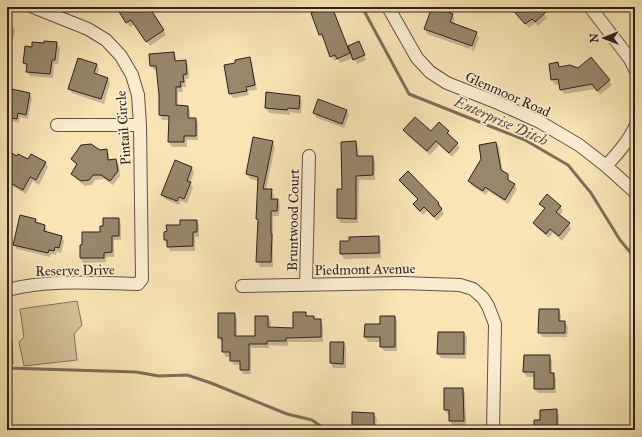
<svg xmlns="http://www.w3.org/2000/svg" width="642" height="437" font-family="'IM FELL Great Primer',serif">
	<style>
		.green { fill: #d5c39b; stroke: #81725a }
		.water { fill: #b3a280; stroke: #7d6f57 }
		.shadow { fill: #0003 }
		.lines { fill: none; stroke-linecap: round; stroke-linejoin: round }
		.stream { stroke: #7d6f57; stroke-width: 3 }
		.building { fill: #97876b; stroke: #2d221a }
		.minor-casing { stroke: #605241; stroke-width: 14 }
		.minor { stroke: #faedcf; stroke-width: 12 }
		.labels { text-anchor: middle; stroke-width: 3.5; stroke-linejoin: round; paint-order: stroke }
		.street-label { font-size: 14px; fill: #2d221a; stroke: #faedcf }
		.water-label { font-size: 15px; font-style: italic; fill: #5c4f3e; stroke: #faedcf }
	</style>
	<rect width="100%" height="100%" fill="#f8e4b5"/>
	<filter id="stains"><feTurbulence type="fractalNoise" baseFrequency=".005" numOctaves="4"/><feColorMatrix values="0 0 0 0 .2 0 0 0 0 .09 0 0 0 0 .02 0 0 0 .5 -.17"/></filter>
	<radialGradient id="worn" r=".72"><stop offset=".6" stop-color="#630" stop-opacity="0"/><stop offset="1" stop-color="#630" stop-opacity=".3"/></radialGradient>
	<path class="green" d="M 77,301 L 82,325 L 74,334 L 77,360 L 24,366 L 19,342 L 24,337 L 20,309 Z"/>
	<path class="water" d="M 7,339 L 12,339 L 13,364 L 7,364 Z"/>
	<path class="shadow" d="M 88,7 L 103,7 L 101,12 L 99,12 Z
		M 118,7 L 148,7 L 166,35 L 150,46 L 135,24 L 130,27 L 120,12 Z
		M 329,7 L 332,7 L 334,11 L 348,47 L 359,43 L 366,60 L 357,64 L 354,58 L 340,63 L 338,59 L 334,61 L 324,39 L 323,39 L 320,35 L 312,14 Z
		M 511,7 L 540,7 L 547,18 L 538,26 L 535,23 L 529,28 L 513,11 Z
		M 452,15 L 455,19 L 453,25 L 476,33 L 479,38 L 474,51 L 471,50 L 477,35 L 475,35 L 470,49 L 427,34 L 425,29 Z
		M 7,25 L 13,26 L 15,31 L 13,39 L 10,41 L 7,49 Z
		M 57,43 L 60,48 L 58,64 L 54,64 L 53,78 L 30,76 L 24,63 L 26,48 L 33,48 Z
		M 173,53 L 176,57 L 176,62 L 185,61 L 188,66 L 189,79 L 185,79 L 186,87 L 182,87 L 183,92 L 178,92 L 178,106 L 188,107 L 190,111 L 190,119 L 196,119 L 198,123 L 198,140 L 187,140 L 187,147 L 172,147 L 169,142 L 170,120 L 162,120 L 160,115 L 160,95 L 158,70 L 154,70 L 151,66 Z
		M 249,58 L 252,63 L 257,90 L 248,91 L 249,95 L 233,98 L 230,94 L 236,64 Z
		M 591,58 L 612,85 L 600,95 L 596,89 L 564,94 L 561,89 L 560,84 L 555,85 L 552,80 L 550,65 L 558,63 L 560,68 L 578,69 Z
		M 97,65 L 99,69 L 97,75 L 108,79 L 110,83 L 104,104 L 72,93 L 69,89 Z
		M 7,89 L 29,94 L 32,98 L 28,119 L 20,117 L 19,123 L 7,120 Z
		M 299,97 L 302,101 L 301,114 L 290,112 L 290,115 L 269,113 L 266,108 Z
		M 347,110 L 349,115 L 344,128 L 317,118 L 314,113 Z
		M 404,130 L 431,132 L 448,132 L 451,136 L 450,137 L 457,144 L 460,148 L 452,157 L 439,145 L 430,155 L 407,135 Z
		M 272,142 L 275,147 L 266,190 L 271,190 L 274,195 L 274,200 L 277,200 L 280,205 L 279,216 L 273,216 L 273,267 L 260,267 L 258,262 L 258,181 L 250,179 L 247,174 Z
		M 356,142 L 358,147 L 359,157 L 372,157 L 375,162 L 375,180 L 359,180 L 358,223 L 341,223 L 338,218 L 338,190 L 343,190 Z
		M 496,143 L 499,147 L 503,173 L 507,175 L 510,182 L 514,184 L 517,189 L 508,204 L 488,191 L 486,195 L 472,186 L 469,181 Z
		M 106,150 L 109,155 L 110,160 L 116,160 L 119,165 L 120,176 L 113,185 L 104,179 L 95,180 L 92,185 L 85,186 L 75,178 L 72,174 L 77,166 L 75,164 L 72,159 L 99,151 Z
		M 7,159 L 46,163 L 48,167 L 39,185 L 33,181 L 26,194 L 8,184 L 7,182 Z
		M 175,162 L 192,168 L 194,173 L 190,183 L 193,188 L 187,203 L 181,201 L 179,205 L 165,199 L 162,195 Z
		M 400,180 L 439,203 L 444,214 L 437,221 L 427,211 L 423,215 L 416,209 L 414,205 L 418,200 L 403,185 Z
		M 541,204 L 560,206 L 563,211 L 559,216 L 569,224 L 571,229 L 562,241 L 553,233 L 549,238 L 537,228 L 534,223 L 545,210 Z
		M 118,219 L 121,224 L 121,240 L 114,240 L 114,257 L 106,257 L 106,262 L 83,263 L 81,258 L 104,227 Z
		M 36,220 L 38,224 L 45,226 L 47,230 L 47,233 L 62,237 L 64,241 L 61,253 L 57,252 L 56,255 L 51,254 L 50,257 L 17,249 L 14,245 Z
		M 197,221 L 199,225 L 199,237 L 195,237 L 195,251 L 170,251 L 165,239 L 181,226 Z
		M 378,237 L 381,242 L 381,258 L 344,259 L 341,254 L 350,242 Z
		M 558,310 L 561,315 L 561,322 L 565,322 L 568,327 L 567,337 L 542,337 L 539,332 Z
		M 305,313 L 308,317 L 313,317 L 315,320 L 320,320 L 323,325 L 323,342 L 288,342 L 288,346 L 269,345 L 269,348 L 251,348 L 251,374 L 243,374 L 241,370 L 241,365 L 234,365 L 231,360 L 231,357 L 226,357 L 223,352 L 223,342 L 222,342 L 219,338 L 234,314 L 237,319 L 237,337 L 256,337 L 268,317 L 271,322 L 270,328 L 294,329 Z
		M 395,317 L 397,321 L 397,351 L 384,351 L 381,346 L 381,342 L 368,342 L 365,337 L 381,325 Z
		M 464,333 L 467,337 L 466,359 L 441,358 L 438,354 Z
		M 331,343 L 344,343 L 346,348 L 346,368 L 333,368 L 331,363 Z
		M 525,356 L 549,356 L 552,361 L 552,374 L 553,374 L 556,379 L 556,393 L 538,393 L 535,389 L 535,377 L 527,377 L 524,372 Z
		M 445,389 L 462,389 L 465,393 L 466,426 L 453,426 L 450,421 L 450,415 L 448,415 L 445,410 Z
		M 556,410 L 559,415 L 559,430 L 535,430 L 541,421 Z
		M 374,414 L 377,419 L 376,430 L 352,430 Z
		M 155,427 L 172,427 L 174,430 L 155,430 Z"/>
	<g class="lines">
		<path class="stream" d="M 362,7 L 409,94 L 525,140 L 568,165 L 591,193 L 620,240 L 635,258
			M 7,368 L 136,372 L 159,376 L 187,375 L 211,383 L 287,414 L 312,420 L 326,430"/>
	</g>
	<path class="building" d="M 116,7 L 149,7 L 164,30 L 146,42 L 131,20 L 126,23 Z
		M 326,7 L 332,7 L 350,53 L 337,59 L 335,55 L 330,57 L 322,34 L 319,35 L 311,13 Z
		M 432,7 L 435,7 L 453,14 L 450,22 L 477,32 L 472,46 L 424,29 Z
		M 510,7 L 541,7 L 546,12 L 535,22 L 532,19 L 525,24 Z
		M 44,41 L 57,42 L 55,60 L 52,60 L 50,74 L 26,72 L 27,64 L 23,63 L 25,46 L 32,47 L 32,42 L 44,43 Z
		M 359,41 L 365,55 L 353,60 L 348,46 Z
		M 174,52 L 175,61 L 186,60 L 187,74 L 183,75 L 184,82 L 180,82 L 181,87 L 176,87 L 176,105 L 188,106 L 188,118 L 196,118 L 196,136 L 184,136 L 184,142 L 168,142 L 169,116 L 159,115 L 159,95 L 156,66 L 150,66 L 149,54 Z
		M 250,57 L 255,85 L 246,87 L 247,91 L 229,94 L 224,65 L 235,63 L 235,60 Z
		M 591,57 L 610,80 L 597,91 L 592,84 L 560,90 L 558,79 L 551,80 L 549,64 L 558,62 L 559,67 L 570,65 L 578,68 Z
		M 78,58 L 97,64 L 94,73 L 108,78 L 101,99 L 68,89 Z
		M 7,88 L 30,93 L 26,115 L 18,113 L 17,119 L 7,117 Z
		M 266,92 L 300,96 L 299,109 L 288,108 L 287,110 L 265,108 Z
		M 318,99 L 347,110 L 342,124 L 313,113 Z
		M 415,117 L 431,131 L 439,122 L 449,131 L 447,133 L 458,143 L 449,153 L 436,141 L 427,151 L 403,130 Z
		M 253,137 L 273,141 L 263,189 L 272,189 L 271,199 L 278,199 L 277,211 L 271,211 L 271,234 L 272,234 L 271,262 L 256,262 L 258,219 L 256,219 L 258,177 L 246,174 Z
		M 356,141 L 357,156 L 373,156 L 373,175 L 356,176 L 356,219 L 337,218 L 337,189 L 342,189 L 341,142 Z
		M 496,142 L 501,170 L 508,174 L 508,180 L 515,184 L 505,200 L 485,187 L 483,191 L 468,181 L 481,159 L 479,145 Z
		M 91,144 L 100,150 L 107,149 L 108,160 L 116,159 L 118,171 L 110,181 L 101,175 L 93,175 L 89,180 L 81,181 L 71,174 L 77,164 L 71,159 L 81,145 Z
		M 10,152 L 17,156 L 18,154 L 28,159 L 31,154 L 46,162 L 36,180 L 30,177 L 23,190 L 7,181 L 7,157 Z
		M 175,160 L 192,167 L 187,181 L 191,182 L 184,199 L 179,197 L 177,201 L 161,195 Z
		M 408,171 L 439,203 L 438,204 L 442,209 L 434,217 L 424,207 L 420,211 L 413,204 L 418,199 L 399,180 Z
		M 547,194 L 561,206 L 556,212 L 570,223 L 559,236 L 550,229 L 546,234 L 533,223 L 545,208 L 539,204 Z
		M 20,215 L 36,219 L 35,222 L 45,225 L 44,231 L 62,236 L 59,248 L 55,247 L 54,251 L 49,250 L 48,253 L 13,245 Z
		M 103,218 L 119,218 L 119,236 L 112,236 L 112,252 L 104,253 L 104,258 L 80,258 L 80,245 L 82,245 L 82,232 L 100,232 L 100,226 L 103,226 Z
		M 180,220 L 197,220 L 197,232 L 193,232 L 193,246 L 167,247 L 167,240 L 164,240 L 164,232 L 167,231 L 166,225 L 180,225 Z
		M 379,236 L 379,253 L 340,254 L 340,241 L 349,241 L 349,237 Z
		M 539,309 L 559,309 L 559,321 L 565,321 L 565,333 L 538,333 Z
		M 293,312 L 306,312 L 306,316 L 314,316 L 314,319 L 321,319 L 321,337 L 286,338 L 286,341 L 267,341 L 267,344 L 249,344 L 249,370 L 240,370 L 240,361 L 230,361 L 230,352 L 222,352 L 222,338 L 218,338 L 218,313 L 235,313 L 235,336 L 255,336 L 255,316 L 268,316 L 268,327 L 293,328 Z
		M 380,316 L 395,316 L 395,347 L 380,347 L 380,337 L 364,337 L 365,324 L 380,324 Z
		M 438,332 L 464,332 L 464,354 L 437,354 Z
		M 330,342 L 344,342 L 343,364 L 330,363 Z
		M 524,355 L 550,355 L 550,373 L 554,373 L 554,389 L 534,389 L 534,372 L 523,372 Z
		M 444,388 L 463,388 L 464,421 L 449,421 L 449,410 L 444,410 Z
		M 557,409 L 557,430 L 534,430 L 534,420 L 540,420 L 540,410 Z
		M 352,412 L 374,413 L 374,428 L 369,428 L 369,430 L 352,430 Z"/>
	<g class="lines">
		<defs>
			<path id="minor" d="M 388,7 L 417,58 L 430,72 L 447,83 L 498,103 L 540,122 L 579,145 L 606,166 L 635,192
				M 590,7 L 630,59 L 635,69
				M 57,125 L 140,125
				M 606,166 C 617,154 628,142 635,127
				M 306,285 L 309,156
				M 242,286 L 401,283 L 460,285 L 473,289 L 483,298 L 488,306 L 495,324 L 493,430
				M 7,290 C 50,279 94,283 138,284 L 142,279 L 140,125 L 138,95 L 132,75 L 121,56 L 106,40 L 88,29 L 33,7"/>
		</defs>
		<use href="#minor" class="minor-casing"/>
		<use href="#minor" class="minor"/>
	</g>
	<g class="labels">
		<g class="street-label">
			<text transform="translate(508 94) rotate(24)" y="5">Glenmoor Road</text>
			<text transform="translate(123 128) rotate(-94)" y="5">Pintail Circle</text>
			<text transform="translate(293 220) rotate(-89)" y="5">Bruntwood Court</text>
			<text transform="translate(365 269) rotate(-1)" y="5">Piedmont Avenue</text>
			<text transform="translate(75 270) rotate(-1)" y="5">Reserve Drive</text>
		</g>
		<g class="water-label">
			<text transform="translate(501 121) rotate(24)" y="5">Enterprise Ditch</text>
		</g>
	</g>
	<rect width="642" height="437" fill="none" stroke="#f8e4b5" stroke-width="24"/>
	<rect x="8" y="8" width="626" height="421" fill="none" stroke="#2d221a" stroke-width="2"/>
	<rect x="12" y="12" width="618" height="413" fill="none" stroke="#2d221a"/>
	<g transform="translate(604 38) rotate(270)" stroke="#faedcf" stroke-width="3" paint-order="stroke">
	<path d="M0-3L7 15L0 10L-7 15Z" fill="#2d221a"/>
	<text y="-6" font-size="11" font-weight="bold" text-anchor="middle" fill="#2d221a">N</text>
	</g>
	<rect width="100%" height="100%" filter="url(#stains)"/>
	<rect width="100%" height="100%" fill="url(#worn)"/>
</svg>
